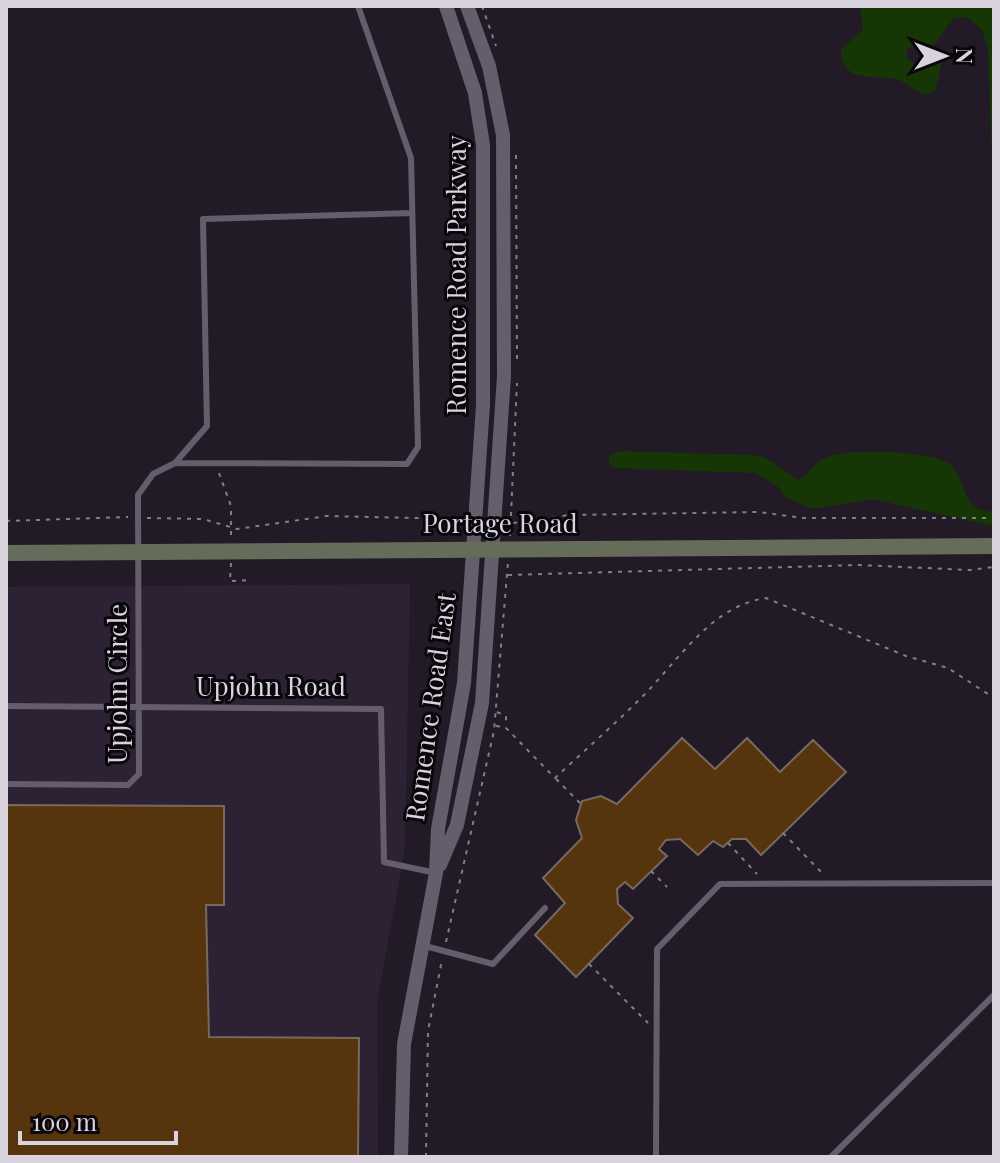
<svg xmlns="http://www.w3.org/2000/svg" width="1000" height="1163" font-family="'Playfair Display',serif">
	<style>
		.built { fill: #2c2234 }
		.green { fill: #173606 }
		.building { fill: #56350e; stroke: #776a5d; stroke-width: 2 }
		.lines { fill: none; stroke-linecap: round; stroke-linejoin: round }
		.path { stroke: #837e88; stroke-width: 2; stroke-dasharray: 4 6; stroke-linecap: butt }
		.service { stroke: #655d6c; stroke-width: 6 }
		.tertiary { stroke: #655d6c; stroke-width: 14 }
		.secondary { stroke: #656c5a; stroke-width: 16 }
		.labels { text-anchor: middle; stroke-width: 6; stroke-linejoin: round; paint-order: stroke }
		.street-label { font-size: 26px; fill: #d8d3dc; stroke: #0a070c }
	</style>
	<rect width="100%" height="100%" fill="#221b27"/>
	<path class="built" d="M 410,584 L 405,849 L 377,1002 L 378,1157 L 6,1157 L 6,587 Z"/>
	<path class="green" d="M 860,6 L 994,6 L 994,210 L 988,49 L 982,30 L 967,17 L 954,18 L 935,44 L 908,47 L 906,56 C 916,69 924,60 935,56 L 942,62 L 935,92 L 924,94 C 913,91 906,81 895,79 C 872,75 840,83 841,49 L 863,30 Z
		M 620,451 L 753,455 L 766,458 L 798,480 C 810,475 814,462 827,457 C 846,448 939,450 952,466 C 970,487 959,510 994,512 L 994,526 L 872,499 L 812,509 L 785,497 L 777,486 L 756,473 L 614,468 L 609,464 L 609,456 Z"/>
	<path class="building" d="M 682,738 L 715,769 L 747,738 L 780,772 L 813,740 L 846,772 L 761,855 L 746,839 L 732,839 L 723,847 L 713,841 L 698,855 L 680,839 L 666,840 L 659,849 L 667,856 L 633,889 L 625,882 L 617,889 L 618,904 L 633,918 L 576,977 L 535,935 L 565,903 L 543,878 L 582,838 L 576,820 L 582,801 L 601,796 L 617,804 Z
		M 6,805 L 224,806 L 224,905 L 206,905 L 209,1037 L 359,1038 L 358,1157 L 6,1157 Z"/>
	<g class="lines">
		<path class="path" d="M 482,6 L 496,46
			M 516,155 L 517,364
			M 219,473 L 231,506 L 231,537
			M 147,518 L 203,519 L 237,529 L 327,516 L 460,519
			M 6,521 L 128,517
			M 513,523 L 569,515 L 758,512 L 804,518 L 994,518
			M 510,536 L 517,383
			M 231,563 L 230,581 L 252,580
			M 508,575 L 859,565 L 970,570 L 994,567
			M 497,712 L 506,716 L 506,726
			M 496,726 L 505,727 L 555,778 C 584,751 614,725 642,697 C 679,660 711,606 766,598 L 906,656 L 948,668 L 994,698
			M 556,779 L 581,804
			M 783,833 L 823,874
			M 728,843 L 757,874
			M 651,871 L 667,887
			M 446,942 L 494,731 L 508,562
			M 589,964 L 648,1023
			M 426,1157 L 428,1031 L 442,960"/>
		<path class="service" d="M 175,463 L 207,426 L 203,219 L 412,213
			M 6,706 L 381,709 L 384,862 L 436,873
			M 6,784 L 128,785 L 139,774 L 138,495 L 153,474 L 175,463 L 407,464 L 418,447 L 411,158 L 358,6
			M 425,946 L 493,964 L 545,908
			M 656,1157 L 657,949 L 720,884 L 994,883
			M 831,1157 L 994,995"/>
		<path class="tertiary" d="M 440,865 L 457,825 L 482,703 L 504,376 L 503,135 L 489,66 L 467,6
			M 401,1157 L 404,1044 L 436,873 L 438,829 L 464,683 L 483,405 L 483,145 L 475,93 L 446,6"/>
		<path class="secondary" d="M 6,553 L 994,546"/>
	</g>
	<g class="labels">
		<g class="street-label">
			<text transform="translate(457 275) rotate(-90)" y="9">Romence Road Parkway</text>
			<text x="500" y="533">Portage Road</text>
			<text transform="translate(118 684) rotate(-90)" y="9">Upjohn Circle</text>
			<text x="271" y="696">Upjohn Road</text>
			<text transform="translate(431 707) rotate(-82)" y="9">Romence Road East</text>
		</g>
	</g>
	<rect width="1000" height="1163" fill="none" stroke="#d8d3dc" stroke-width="16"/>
	<g transform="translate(944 56) rotate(90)" stroke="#0a070c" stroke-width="6" paint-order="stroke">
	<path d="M0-6L14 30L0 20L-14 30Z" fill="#d8d3dc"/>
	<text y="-12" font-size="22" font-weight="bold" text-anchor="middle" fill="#d8d3dc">N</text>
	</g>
	<path d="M20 1131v12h156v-12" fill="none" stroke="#d8d3dc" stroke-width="4"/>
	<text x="32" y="1131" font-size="24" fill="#d8d3dc" stroke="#0a070c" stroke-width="6" paint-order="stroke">100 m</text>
</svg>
